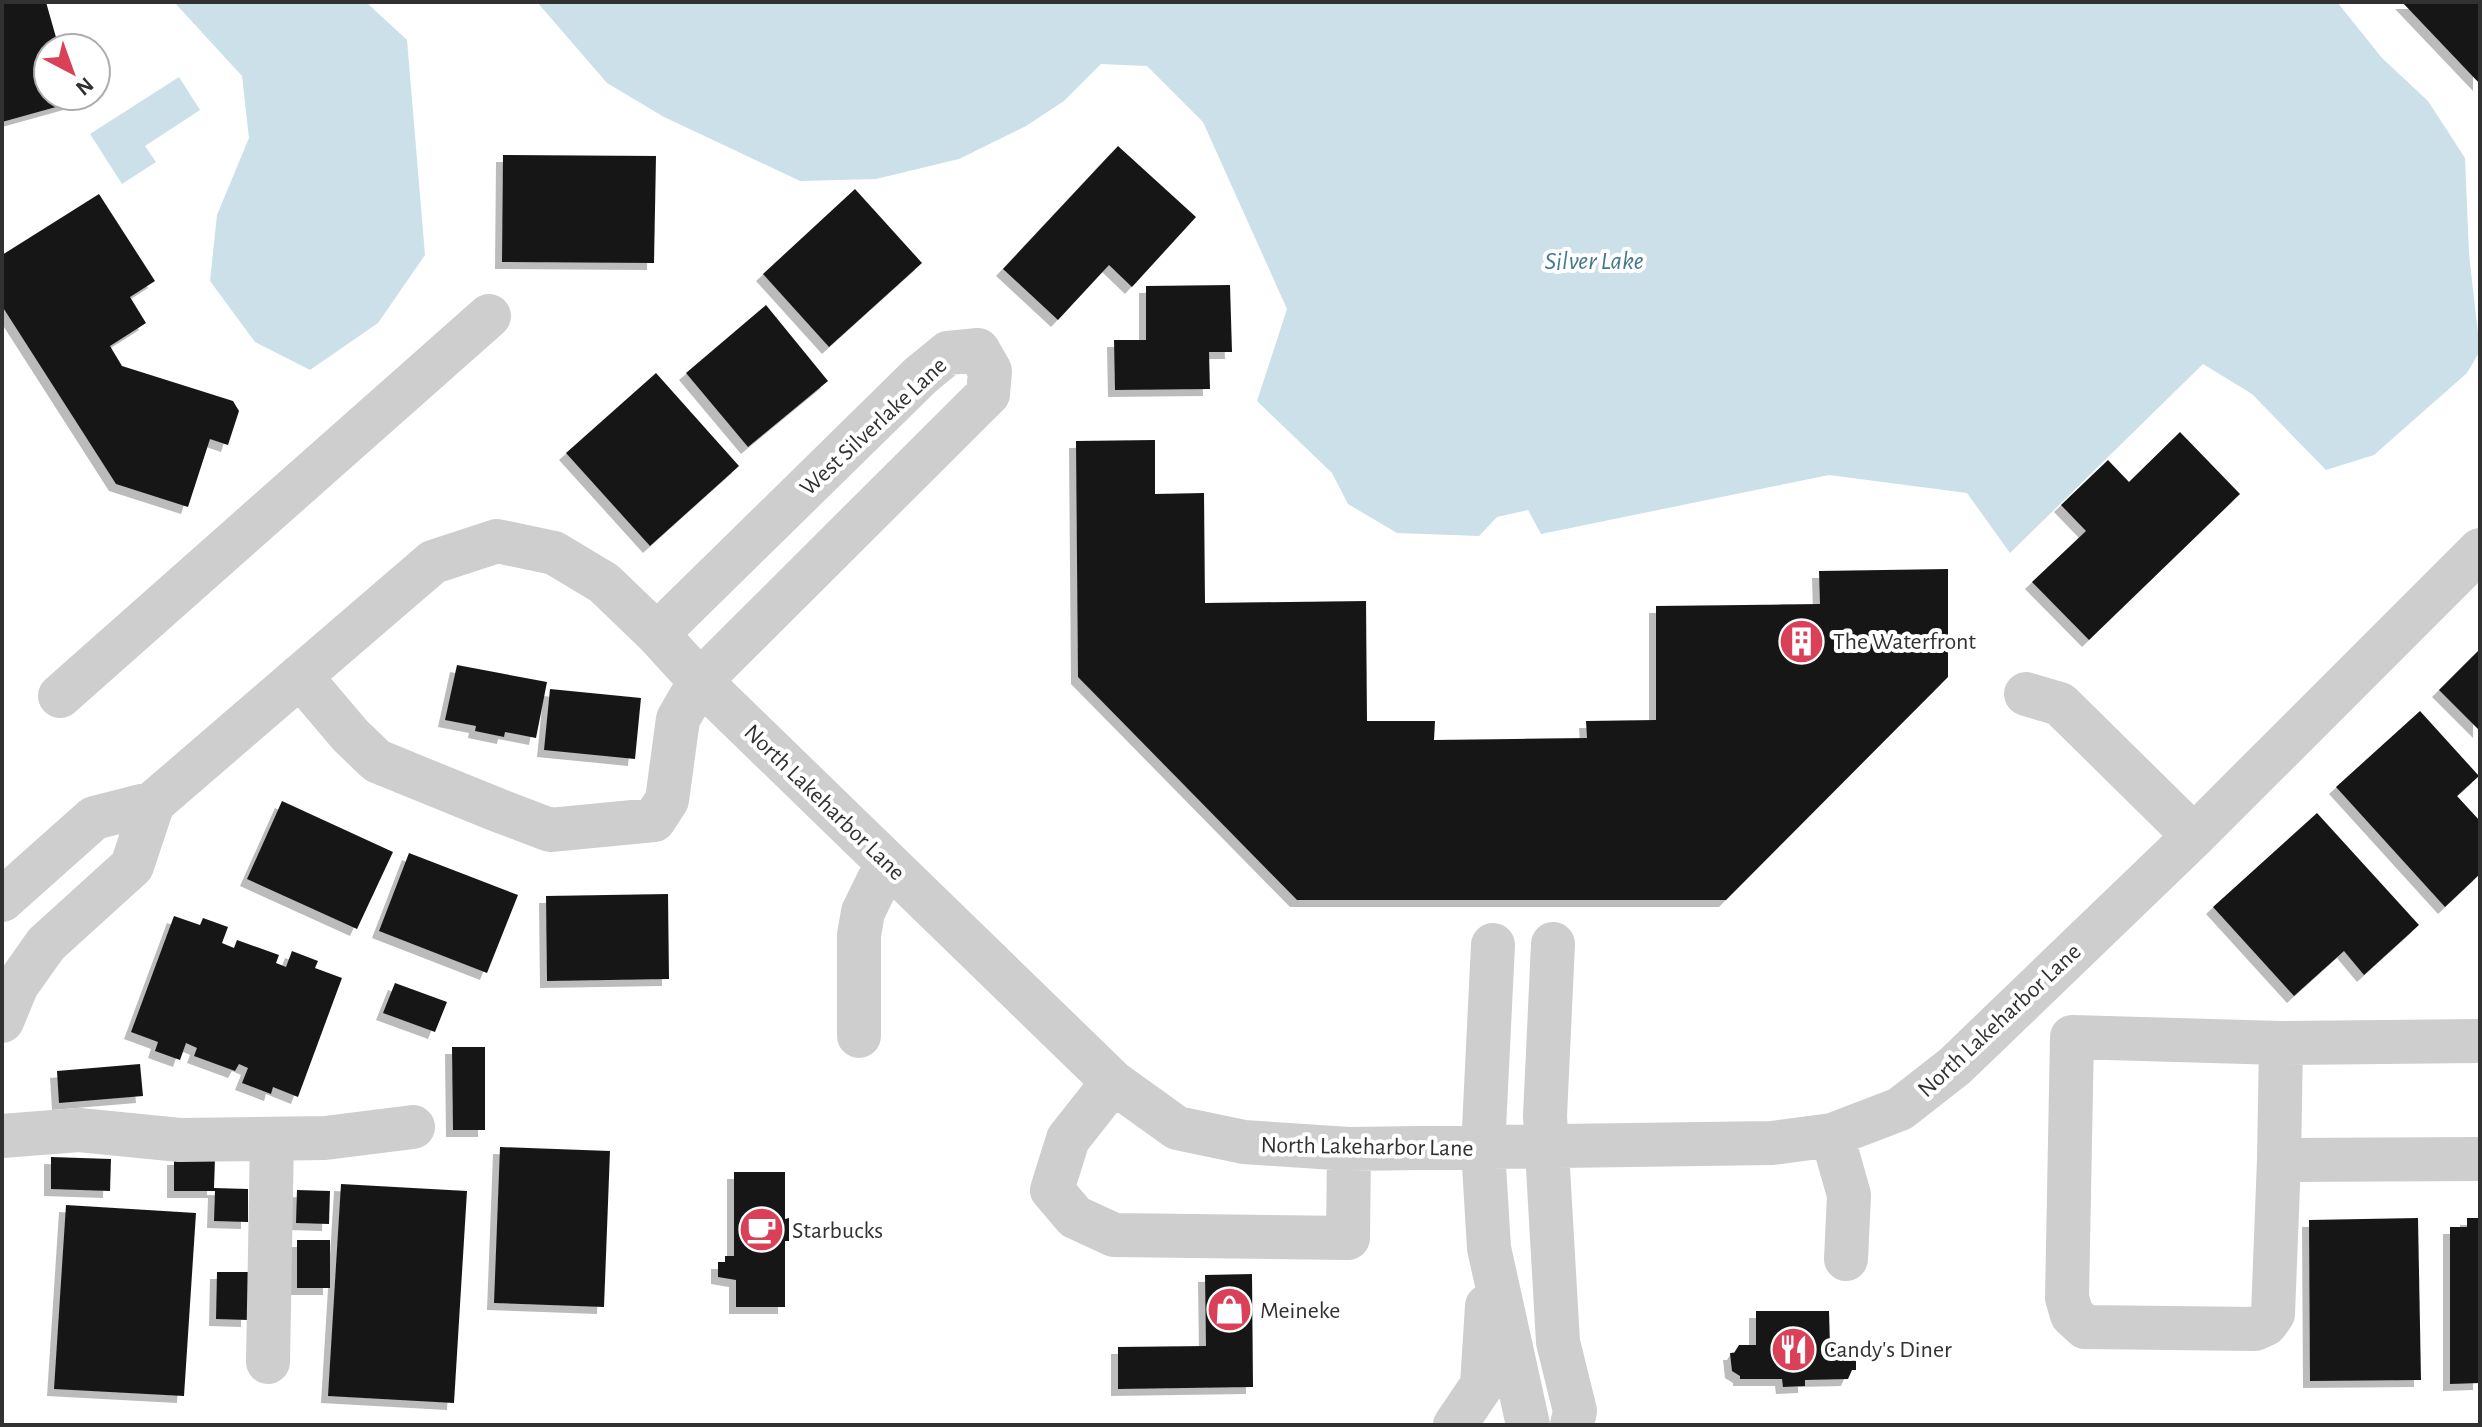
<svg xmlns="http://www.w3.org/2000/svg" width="2482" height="1427" font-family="'Alegreya Sans',sans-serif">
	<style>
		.water { fill: #cbe0e9 }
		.building { fill: #181818; filter: url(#shadow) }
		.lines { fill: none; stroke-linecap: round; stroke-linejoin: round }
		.minor { stroke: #cecece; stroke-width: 44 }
		.labels { text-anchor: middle; stroke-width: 8; stroke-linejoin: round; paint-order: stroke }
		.street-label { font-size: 24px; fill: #313131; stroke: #fff }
		.poi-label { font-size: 24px; fill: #313131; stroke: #fff; text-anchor: start }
		.water-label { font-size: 26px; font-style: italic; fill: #43788f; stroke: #fff }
	</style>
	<defs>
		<filter id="shadow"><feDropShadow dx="-7" dy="7" stdDeviation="0" flood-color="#0004"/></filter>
	</defs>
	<rect width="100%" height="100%" fill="#fff"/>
	<path class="water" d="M 174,2 L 366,2 L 407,40 L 425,255 L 378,323 L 310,370 L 255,342 L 210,281 L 217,215 L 249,138 L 242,76 Z
		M 537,2 L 2337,2 L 2382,58 L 2428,101 L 2465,158 L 2469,254 L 2480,351 L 2467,373 L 2374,455 L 2326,470 L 2252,394 L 2203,364 L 2010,553 L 1967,493 L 1829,475 L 1541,534 L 1528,510 L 1497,517 L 1479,536 L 1397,533 L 1348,504 L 1332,473 L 1257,401 L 1287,309 L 1203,122 L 1147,66 L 1101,64 L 1064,101 L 1026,126 L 959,159 L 876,179 L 800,181 L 664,117 L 607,83 Z
		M 179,77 L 200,110 L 145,146 L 156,162 L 122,184 L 90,134 Z"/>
	<path class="building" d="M 2,2 L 46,2 L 59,48 L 48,48 L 48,96 L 72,96 L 74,102 L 2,122 Z
		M 2402,2 L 2480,2 L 2480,84 Z
		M 1118,146 L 1196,217 L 1132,287 L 1109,265 L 1058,320 L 1003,269 Z
		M 503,155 L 656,156 L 654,263 L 502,262 Z
		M 855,189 L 922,263 L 829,347 L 763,274 Z
		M 99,194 L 155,281 L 130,297 L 146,323 L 110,346 L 122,366 L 233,401 L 239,411 L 228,445 L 210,439 L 188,507 L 116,484 L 2,306 L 2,255 Z
		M 1230,285 L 1232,352 L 1209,352 L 1210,389 L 1115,390 L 1114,340 L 1146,340 L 1146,286 Z
		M 766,305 L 828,381 L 748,447 L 686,373 Z
		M 656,373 L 739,466 L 650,546 L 566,453 Z
		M 2180,432 L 2240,494 L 2089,640 L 2032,582 L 2086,531 L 2061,505 L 2108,460 L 2129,482 Z
		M 1155,440 L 1155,494 L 1204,493 L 1205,603 L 1366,601 L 1367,721 L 1435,721 L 1434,740 L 1587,738 L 1586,721 L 1656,720 L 1656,606 L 1820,604 L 1819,571 L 1948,569 L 1948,677 L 1726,900 L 1297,900 L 1078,677 L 1076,441 Z
		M 2480,649 L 2480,731 L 2439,690 Z
		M 457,665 L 547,682 L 536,738 L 505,732 L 504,737 L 475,731 L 476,726 L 445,720 Z
		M 550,689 L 641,698 L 635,759 L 544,750 Z
		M 2420,711 L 2479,776 L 2457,796 L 2480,821 L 2480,874 L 2445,907 L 2336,787 Z
		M 282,801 L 393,852 L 357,929 L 247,879 Z
		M 2317,813 L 2419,925 L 2364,975 L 2344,951 L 2294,996 L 2213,907 Z
		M 409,853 L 518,895 L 487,973 L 379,931 Z
		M 668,894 L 669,979 L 547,981 L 546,896 Z
		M 174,916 L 200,925 L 203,918 L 228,927 L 222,943 L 234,948 L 237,940 L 279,955 L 276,963 L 286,967 L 292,951 L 318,961 L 315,968 L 342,978 L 298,1097 L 273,1087 L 271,1094 L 242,1083 L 248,1068 L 239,1064 L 235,1071 L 194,1056 L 197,1048 L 186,1043 L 180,1060 L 155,1051 L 158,1042 L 131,1032 Z
		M 395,983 L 447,1002 L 435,1032 L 383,1013 Z
		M 452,1047 L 485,1047 L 485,1130 L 453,1130 Z
		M 140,1064 L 143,1096 L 59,1103 L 57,1071 Z
		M 500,1147 L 610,1151 L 604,1307 L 494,1303 Z
		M 51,1157 L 111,1159 L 110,1191 L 51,1189 Z
		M 174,1158 L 215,1158 L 214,1188 L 248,1189 L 248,1222 L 214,1221 L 215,1191 L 174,1191 Z
		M 734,1172 L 785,1172 L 785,1219 L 789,1218 L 789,1241 L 785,1241 L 785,1307 L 736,1307 L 736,1280 L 718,1277 L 718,1262 L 725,1262 L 725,1256 L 734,1256 Z
		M 341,1184 L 467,1191 L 454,1403 L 328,1396 Z
		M 297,1190 L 330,1191 L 329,1224 L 296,1223 Z
		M 66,1205 L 196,1213 L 184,1396 L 54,1389 Z
		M 2418,1218 L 2421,1380 L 2310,1381 L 2309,1220 Z
		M 2467,1218 L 2480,1218 L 2480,1383 L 2450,1384 L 2450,1227 L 2467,1227 Z
		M 297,1240 L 330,1240 L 330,1288 L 297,1288 Z
		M 217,1272 L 249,1272 L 248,1320 L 216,1319 Z
		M 1252,1274 L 1253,1387 L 1118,1389 L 1118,1347 L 1206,1346 L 1205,1275 Z
		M 1756,1311 L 1829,1311 L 1830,1346 L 1847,1346 L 1847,1348 L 1856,1352 L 1856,1370 L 1852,1370 L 1848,1379 L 1805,1380 L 1805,1386 L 1783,1387 L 1782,1379 L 1740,1379 L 1740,1376 L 1732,1371 L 1730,1353 L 1734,1353 L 1739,1345 L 1756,1345 Z"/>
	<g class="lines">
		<path class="minor" d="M 300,676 L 350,735 L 377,761 L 495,809 L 550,830 L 654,820 L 667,800 L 678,719 L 700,681 L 988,394 L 990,371 L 978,350 L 948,353 L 921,375 L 657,634
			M 2026,694 L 2060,704 L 2194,836
			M 60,696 L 489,316
			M 153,803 L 433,562 L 497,541 L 554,553 L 604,583 L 657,634 L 700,681 L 1113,1082 L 1177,1128 L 1244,1142 L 1349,1149 L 1772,1143 L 1832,1135 L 1900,1109 L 1955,1066 L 2194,836 L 2480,550
			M 2,900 L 94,818 L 153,803 L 132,866 L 46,944 L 17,985 L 2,1021
			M 1553,944 L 1545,1116 L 1558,1342 L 1575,1411 L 1572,1425
			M 1493,945 L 1483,1149 L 1489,1248 L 1528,1425
			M 859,1036 L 859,935 L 863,912 L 887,863
			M 2480,1041 L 2281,1043 L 2279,1160 L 2480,1159
			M 1113,1082 L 1068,1139 L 1052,1190 L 1075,1217 L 1114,1235 L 1348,1238 L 1349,1149
			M 1832,1135 L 1849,1195 L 1846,1259
			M 2,1136 L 79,1130 L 180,1140 L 325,1138 L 413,1127
			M 2279,1160 L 2273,1314 L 2266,1324 L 2255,1329 L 2085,1327 L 2072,1315 L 2067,1298 L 2072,1037 L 2281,1043
			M 268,1362 L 272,1139
			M 1455,1425 L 1482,1385 L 1487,1306"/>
	</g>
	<defs>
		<symbol id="building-disc" viewBox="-11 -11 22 22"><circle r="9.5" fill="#da4159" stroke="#fff"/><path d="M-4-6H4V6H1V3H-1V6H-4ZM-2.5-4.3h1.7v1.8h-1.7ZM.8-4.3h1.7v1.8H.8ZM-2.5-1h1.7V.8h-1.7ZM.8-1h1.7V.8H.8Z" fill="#fff"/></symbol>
		<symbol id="cafe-disc" viewBox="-11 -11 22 22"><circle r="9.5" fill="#da4159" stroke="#fff"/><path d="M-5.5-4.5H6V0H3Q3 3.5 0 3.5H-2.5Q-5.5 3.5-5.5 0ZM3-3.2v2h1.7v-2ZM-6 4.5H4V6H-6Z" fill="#fff"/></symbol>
		<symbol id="shop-disc" viewBox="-11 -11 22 22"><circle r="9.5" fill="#da4159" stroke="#fff"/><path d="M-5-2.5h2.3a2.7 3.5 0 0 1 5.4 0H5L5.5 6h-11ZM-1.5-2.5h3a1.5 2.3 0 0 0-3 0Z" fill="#fff"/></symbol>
		<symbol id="restaurant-disc" viewBox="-11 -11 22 22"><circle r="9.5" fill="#da4159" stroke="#fff"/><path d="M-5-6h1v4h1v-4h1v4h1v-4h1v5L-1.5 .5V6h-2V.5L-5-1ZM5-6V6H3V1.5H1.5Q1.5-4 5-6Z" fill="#fff"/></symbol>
	</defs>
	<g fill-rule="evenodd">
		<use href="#building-disc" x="1776" y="616" width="51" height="51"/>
		<use href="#cafe-disc" x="736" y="1204" width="51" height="51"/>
		<use href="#shop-disc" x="1204" y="1284" width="51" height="51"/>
		<use href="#restaurant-disc" x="1768" y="1324" width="51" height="51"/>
	</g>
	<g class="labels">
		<g class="street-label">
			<text transform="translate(873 426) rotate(-43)" y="8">West Silverlake Lane</text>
			<text transform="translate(825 802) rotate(44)" y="8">North Lakeharbor Lane</text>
			<text transform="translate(1999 1020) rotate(-43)" y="8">North Lakeharbor Lane</text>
			<text transform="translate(1367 1146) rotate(1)" y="8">North Lakeharbor Lane</text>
		</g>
		<g class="poi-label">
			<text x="1833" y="649">The Waterfront</text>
			<text x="792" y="1238">Starbucks</text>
			<text x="1260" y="1318">Meineke</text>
			<text x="1824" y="1357">Candy's Diner</text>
		</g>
		<g class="water-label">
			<text x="1594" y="269">Silver Lake</text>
		</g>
	</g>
	<rect width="2482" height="1427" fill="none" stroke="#313131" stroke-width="8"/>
	<g transform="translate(72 72) rotate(139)"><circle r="38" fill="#ffffff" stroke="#adadad" stroke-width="2"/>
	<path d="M0-6L14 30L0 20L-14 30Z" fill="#da4159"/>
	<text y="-12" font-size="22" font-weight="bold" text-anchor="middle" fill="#313131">N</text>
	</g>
</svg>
